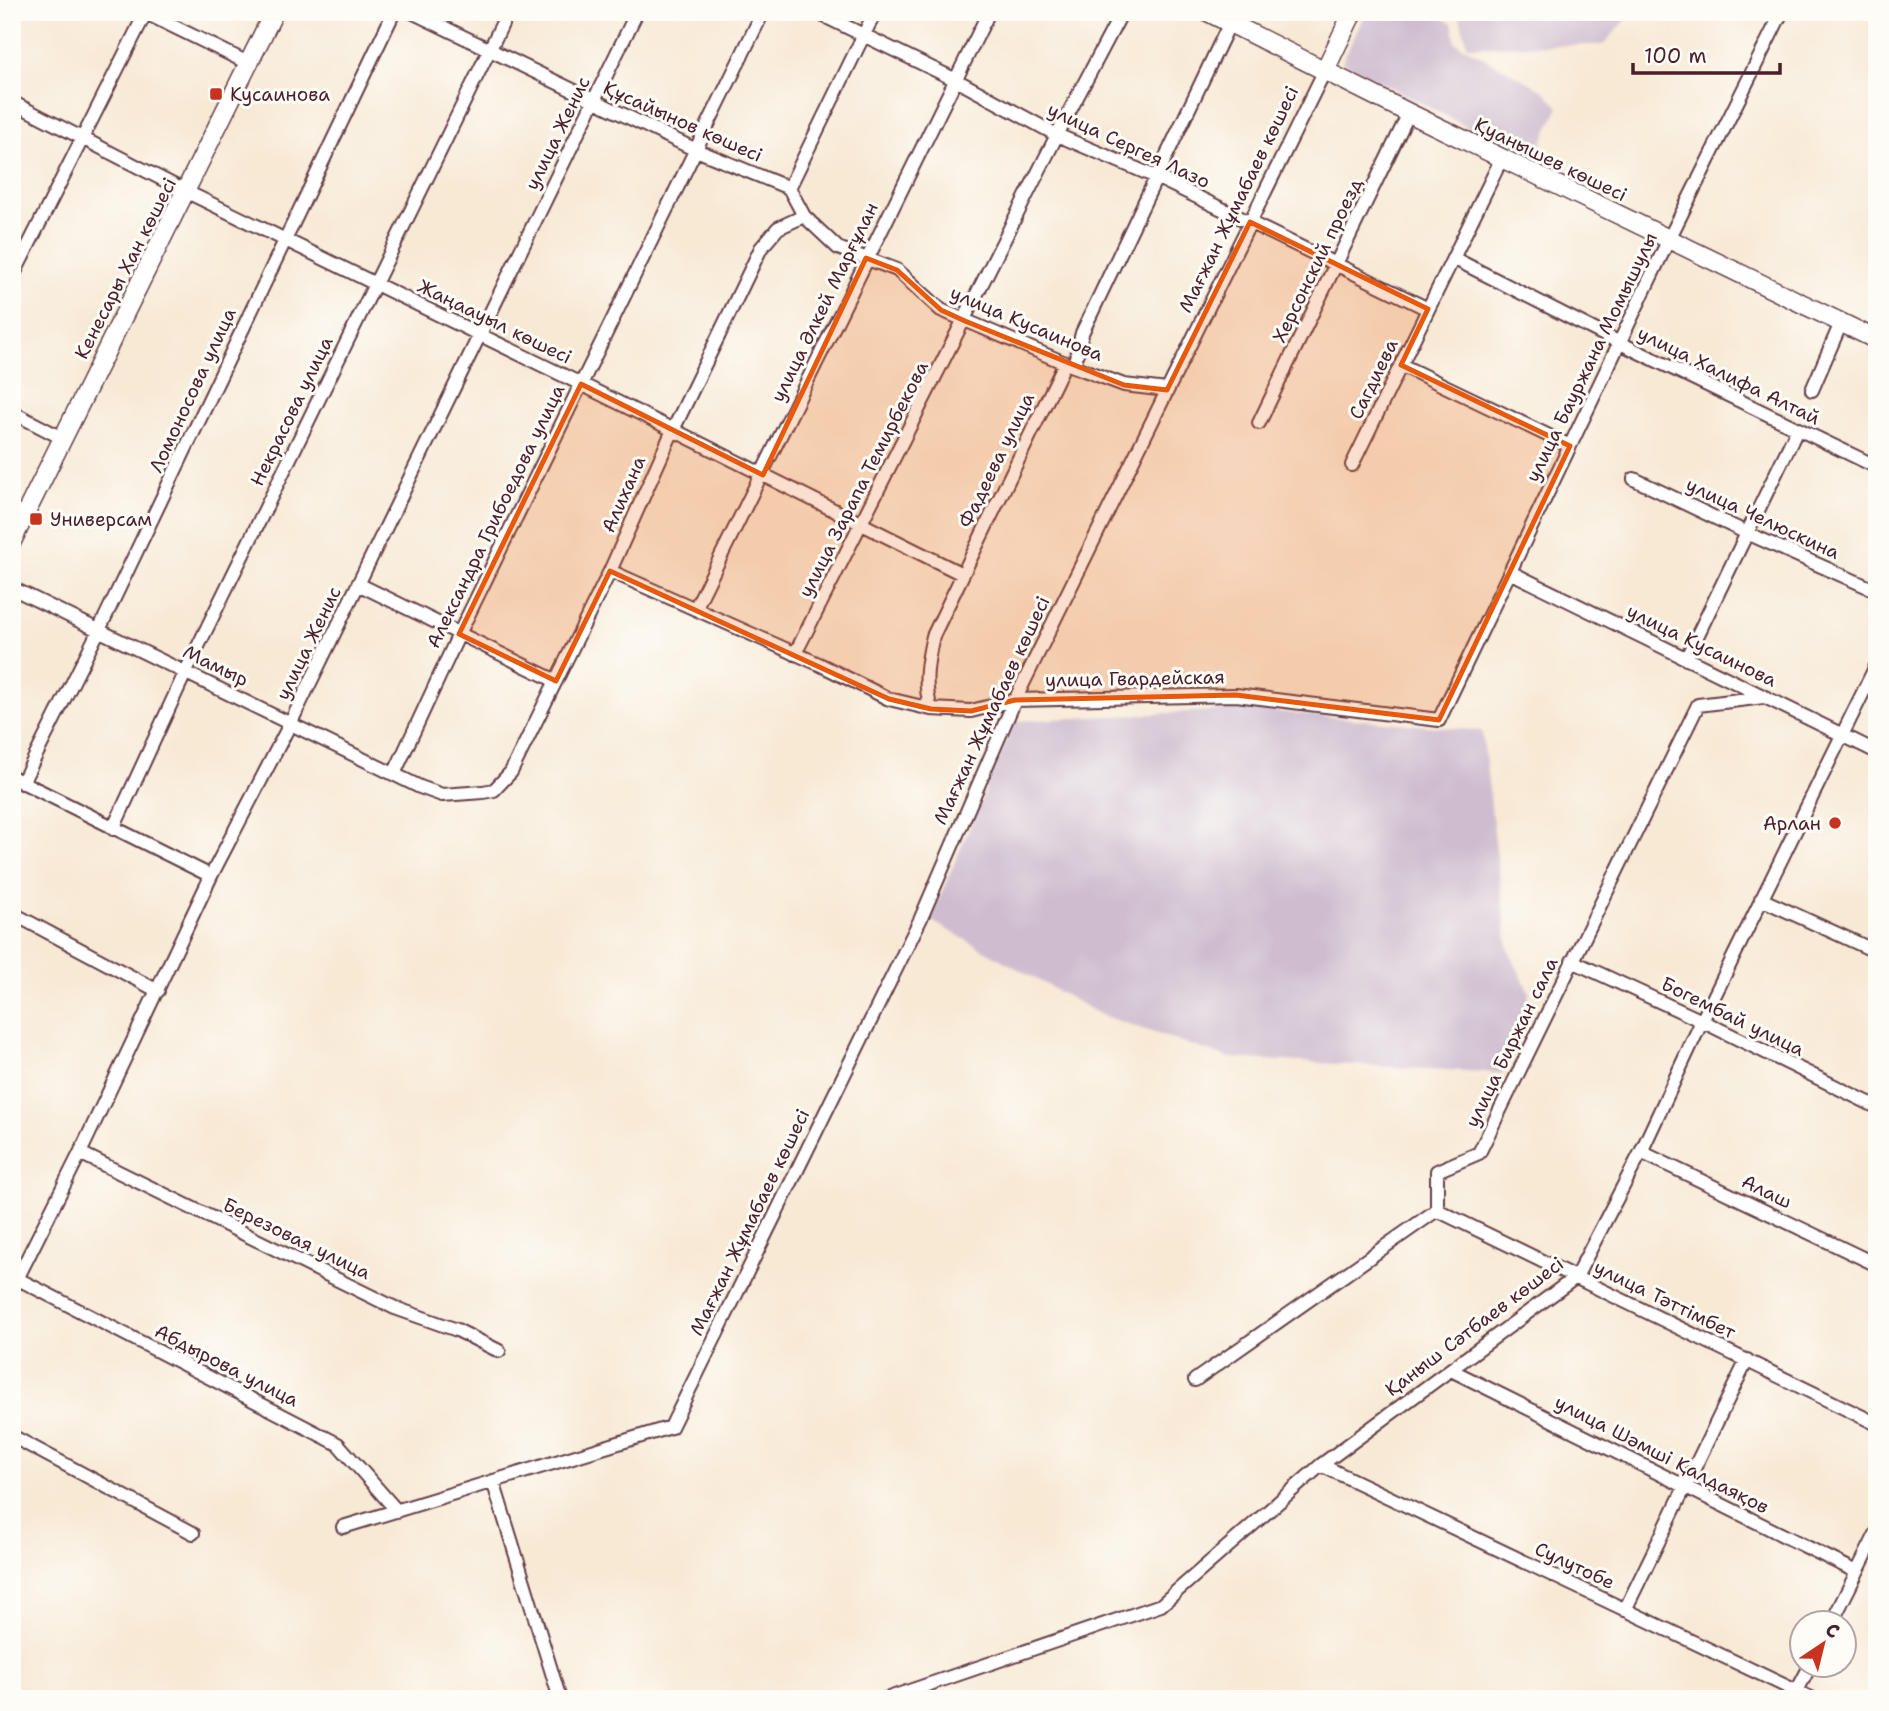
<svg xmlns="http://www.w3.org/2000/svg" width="1889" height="1711" font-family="'Shantell Sans',sans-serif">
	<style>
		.industrial { fill: #cfbdcf }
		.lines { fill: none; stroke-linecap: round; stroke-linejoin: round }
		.street-casing { stroke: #643d44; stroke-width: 16 }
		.secondary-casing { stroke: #643d44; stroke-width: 21 }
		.street { stroke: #fff; stroke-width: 12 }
		.secondary { stroke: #fff; stroke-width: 18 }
		.marked { fill: #e8590c; fill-opacity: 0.2; stroke: #e8590c; stroke-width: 5; stroke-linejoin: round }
		.poi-dot { fill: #c8321e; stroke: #fdfcf7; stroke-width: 2.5 }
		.labels { text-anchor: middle; stroke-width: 6; stroke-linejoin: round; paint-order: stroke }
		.poi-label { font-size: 19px; fill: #4a1f2b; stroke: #fdfcf7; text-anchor: start }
		.street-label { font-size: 19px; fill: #4a1f2b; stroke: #fdfcf7 }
	</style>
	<rect width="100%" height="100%" fill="#fdfcf7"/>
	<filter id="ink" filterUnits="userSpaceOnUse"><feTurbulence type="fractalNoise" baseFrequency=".0143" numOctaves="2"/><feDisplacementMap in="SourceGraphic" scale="14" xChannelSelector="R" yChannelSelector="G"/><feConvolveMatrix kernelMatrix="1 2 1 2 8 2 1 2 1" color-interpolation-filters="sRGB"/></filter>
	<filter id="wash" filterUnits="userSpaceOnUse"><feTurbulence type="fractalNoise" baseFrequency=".00686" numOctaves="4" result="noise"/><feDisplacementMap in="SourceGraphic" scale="28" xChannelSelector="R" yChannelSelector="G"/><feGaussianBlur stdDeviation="1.57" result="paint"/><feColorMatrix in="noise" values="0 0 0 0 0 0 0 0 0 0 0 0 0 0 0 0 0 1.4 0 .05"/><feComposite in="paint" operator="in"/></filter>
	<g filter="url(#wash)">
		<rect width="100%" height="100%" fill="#f8e9d5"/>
		<path class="industrial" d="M 1366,12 L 1433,12 L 1453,24 L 1455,42 L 1543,90 L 1559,107 L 1533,161 L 1342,62 Z
			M 1458,12 L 1625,12 L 1624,22 L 1603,45 L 1468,46 Z
			M 1249,709 L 1482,731 L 1508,949 L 1529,992 L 1522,1036 L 1502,1073 L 1229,1058 L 1101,1015 L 930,920 L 1015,721 Z"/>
	</g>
	<g filter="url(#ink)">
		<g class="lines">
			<defs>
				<path id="street" d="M 144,12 L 248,63
					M 412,12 L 696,150 L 789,188
					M 816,12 L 956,80 L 1057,135 L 1156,177 L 1428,309
					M 12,102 L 187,192 L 581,384 L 962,574
					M 789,188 L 804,216 L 838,248 L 897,270 L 941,310 L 1065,363 L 1124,385 L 1167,390
					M 789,188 L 875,12
					M 1453,258 L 1620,343 L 1877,467
					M 12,278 L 146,12
					M 1401,365 L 1570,446
					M 1074,366 L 1082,333 L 1235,12
					M 1812,390 L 1841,323
					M 12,412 L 62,438
					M 1259,423 L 1409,113
					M 1352,465 L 1502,158
					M 1634,479 L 1747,533 L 1877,591
					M 610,571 L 821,665 L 889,699 L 931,709 L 971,711 L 1015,700 L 1236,695 L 1439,720 L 1669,239 L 1782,12
					M 1510,572 L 1877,752
					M 358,584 L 556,681
					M 12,588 L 420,787 L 442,795 L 483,792 L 494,790 L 511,772 L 610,571 L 673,430 L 761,248 L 778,228 L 804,216
					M 695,609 L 989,12
					M 795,654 L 1057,135 L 1122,12
					M 1686,659 L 1797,430
					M 931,709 C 923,683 927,662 933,636 L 1065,363
					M 394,774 L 459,634 L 763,12
					M 12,777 L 211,876
					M 22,783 L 99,630 L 394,12
					M 113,829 L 186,671 L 508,12
					M 1761,899 L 1877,952
					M 12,913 L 158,991
					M 1572,961 L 1702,1021 L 1877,1107
					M 1641,1152 L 1877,1265
					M 80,1153 L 395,1308 L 457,1330 L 499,1351
					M 1437,1210 L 1877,1424
					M 18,1279 L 338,1444 L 397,1511
					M 12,1289 L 80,1153 L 211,876 L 290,724 L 637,12
					M 1451,1370 L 1857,1572
					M 1195,1380 L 1437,1210 L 1437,1171 L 1479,1153 L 1698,705 L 1764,697
					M 12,1436 L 193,1533
					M 1321,1465 L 1813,1699
					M 493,1481 L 560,1699
					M 343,1527 L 671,1427 L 921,918 L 1015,700 L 1325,70
					M 1625,1610 L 1747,1360
					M 1831,1624 L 1877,1532
					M 1797,1691 L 1810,1666
					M 886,1699 L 1161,1605 L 1321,1465 L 1576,1277 L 1641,1152 L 1702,1021 L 1877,664"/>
				<path id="secondary" d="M 1208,12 L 1409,113 L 1877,340
					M 1325,70 L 1353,12
					M 12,541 L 274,12"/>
			</defs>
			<use href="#street" class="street-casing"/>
			<use href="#secondary" class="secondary-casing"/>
			<use href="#street" class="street"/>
			<use href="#secondary" class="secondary"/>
		</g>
	</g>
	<path class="marked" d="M 1250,222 L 1428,309 L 1401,365 L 1570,446 L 1439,720 L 1236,695 L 1015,700 L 971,711 L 931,709 L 889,699 L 610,571 L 556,681 L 459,634 L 581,384 L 763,475 L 866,258 L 897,270 L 941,310 L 965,321 L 1124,385 L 1167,390 Z"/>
	<g class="poi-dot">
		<rect x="209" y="87" width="14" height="14" rx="3.5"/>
		<rect x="29" y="512" width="14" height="14" rx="3.5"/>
		<circle cx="1835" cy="823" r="7"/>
	</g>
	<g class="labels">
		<g class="poi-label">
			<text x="230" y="101">Кусаинова</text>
			<text x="50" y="526">Универсам</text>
			<text x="1821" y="830" text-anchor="end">Арлан</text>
		</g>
		<g class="street-label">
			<text transform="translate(683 121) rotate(24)" y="7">Құсайынов көшесі</text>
			<text transform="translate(557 133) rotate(-64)" y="7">улица Женис</text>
			<text transform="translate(1129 145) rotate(25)" y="7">улица Сергея Лазо</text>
			<text transform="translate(1551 159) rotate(26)" y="7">Қуанышев көшесі</text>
			<text transform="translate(1238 199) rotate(-64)" y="7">Мағжан Жұмабаев көшесі</text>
			<text transform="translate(1317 260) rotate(-64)" y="7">Херсонский проезд</text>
			<text transform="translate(125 268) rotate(-63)" y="7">Кенесары Хан көшесі</text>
			<text transform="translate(824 302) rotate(-64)" y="7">улица Әлкей Марғұлан</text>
			<text transform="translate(495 321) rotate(26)" y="7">Жаңаауыл көшесі</text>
			<text transform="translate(1027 323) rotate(23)" y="7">улица Кусаинова</text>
			<text transform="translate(1591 357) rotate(-64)" y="7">улица Бауржана Момышулы</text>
			<text transform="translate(1729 375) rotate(26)" y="7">улица Халифа Алтай</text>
			<text transform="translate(1373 379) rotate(-64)" y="7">Сагдиева</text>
			<text transform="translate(192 390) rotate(-65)" y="7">Ломоносова улица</text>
			<text transform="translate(291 411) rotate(-64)" y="7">Некрасова улица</text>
			<text transform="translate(996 460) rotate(-64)" y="7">Фадеева улица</text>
			<text transform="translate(863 479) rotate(-63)" y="7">улица Зарапа Темирбекова</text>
			<text transform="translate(623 494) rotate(-66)" y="7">Алихана</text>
			<text transform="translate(495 516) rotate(-64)" y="7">Александра Грибоедова улица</text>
			<text transform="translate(1763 518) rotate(25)" y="7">улица Челюскина</text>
			<text transform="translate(308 643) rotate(-64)" y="7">улица Женис</text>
			<text transform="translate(1702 645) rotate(26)" y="7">улица Кусаинова</text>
			<text transform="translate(216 665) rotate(26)" y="7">Мамыр</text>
			<text transform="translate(1135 678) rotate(-1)" y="7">улица Гвардейская</text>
			<text transform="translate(991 710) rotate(-65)" y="7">Мағжан Жұмабаев көшесі</text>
			<text transform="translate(1733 1016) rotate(26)" y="7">Богембай улица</text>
			<text transform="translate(1511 1042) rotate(-64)" y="7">улица Биржан сала</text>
			<text transform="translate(1767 1191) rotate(26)" y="7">Алаш</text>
			<text transform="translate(749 1222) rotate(-64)" y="7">Мағжан Жұмабаев көшесі</text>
			<text transform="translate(297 1238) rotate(26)" y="7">Березовая улица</text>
			<text transform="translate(1665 1299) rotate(26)" y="7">улица Тәттімбет</text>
			<text transform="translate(1474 1326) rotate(-37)" y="7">Қаныш Сәтбаев көшесі</text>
			<text transform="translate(227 1365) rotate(27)" y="7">Абдырова улица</text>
			<text transform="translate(1662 1454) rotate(27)" y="7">улица Шәмші Қалдаяқов</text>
			<text transform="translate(1575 1565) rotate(25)" y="7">Сулутобе</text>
		</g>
	</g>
	<rect width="1889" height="1711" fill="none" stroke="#fdfcf7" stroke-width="42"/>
	<g transform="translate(1823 1644) rotate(35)"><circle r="33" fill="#fdfcf7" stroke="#b5a4a5" stroke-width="2"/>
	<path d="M0-5L12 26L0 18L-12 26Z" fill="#c8321e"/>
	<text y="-10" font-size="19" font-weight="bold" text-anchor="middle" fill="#4a1f2b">С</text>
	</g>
	<path d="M1633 63v10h147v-10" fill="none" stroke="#4a1f2b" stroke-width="3.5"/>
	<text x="1644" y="63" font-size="21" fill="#4a1f2b" stroke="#fdfcf7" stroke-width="5" paint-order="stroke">100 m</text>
</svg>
